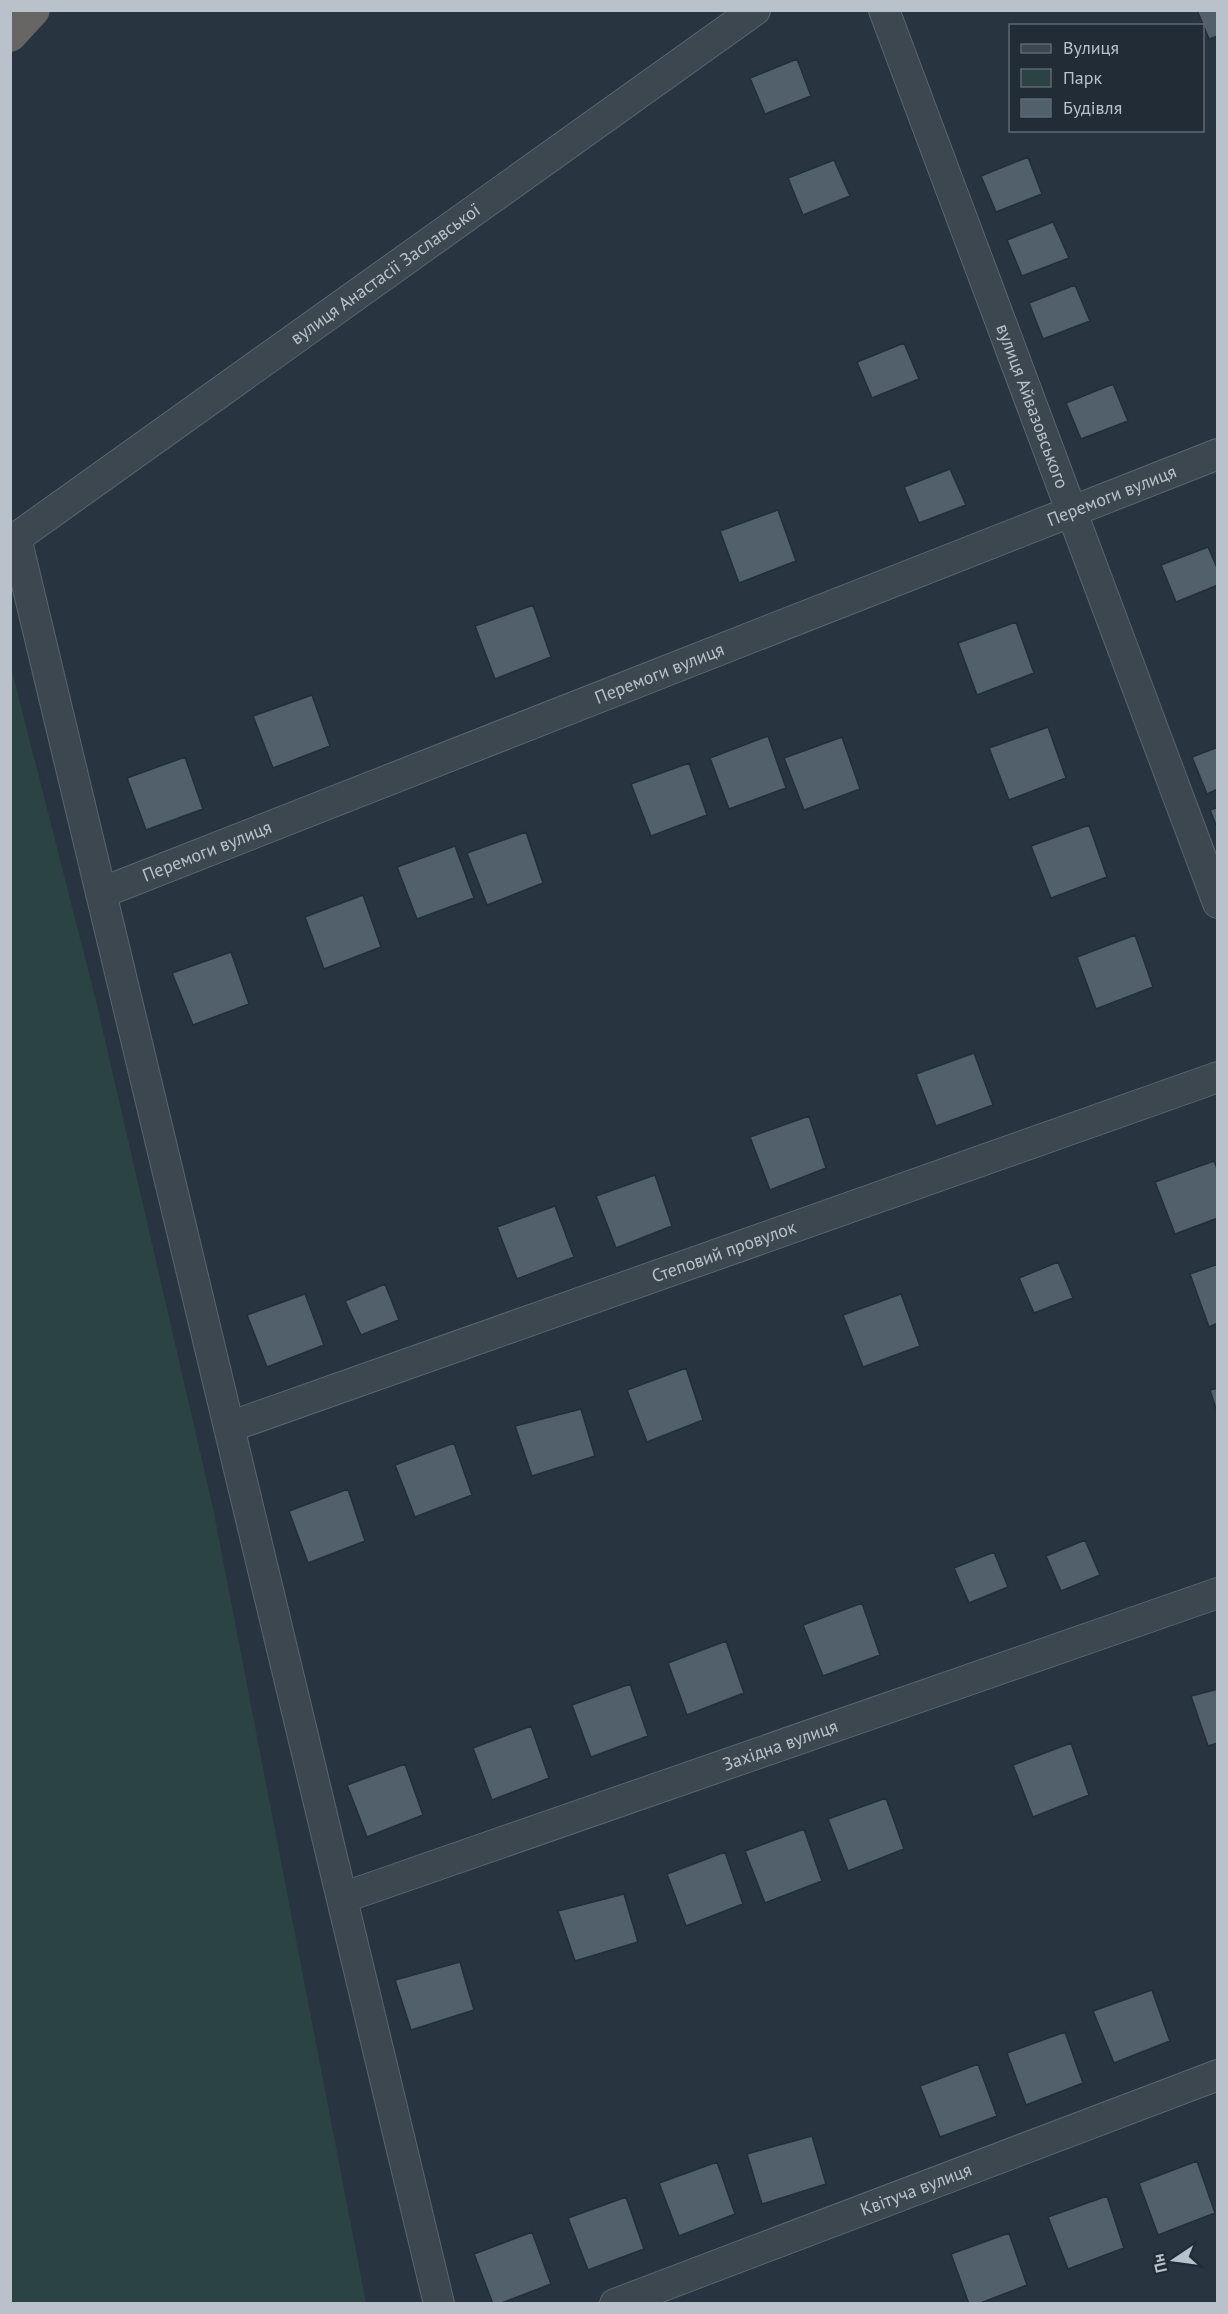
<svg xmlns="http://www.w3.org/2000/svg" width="1228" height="2314" font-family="'PT Sans',sans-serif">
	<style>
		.green { fill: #2b4342 }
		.building { fill: #51606b; stroke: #232e38; stroke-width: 1.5 }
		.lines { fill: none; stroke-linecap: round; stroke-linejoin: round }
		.minor-casing { stroke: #5a656e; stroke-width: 32 }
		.trunk-casing { stroke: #47525b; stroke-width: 34 }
		.minor { stroke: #3c4750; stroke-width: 30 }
		.trunk { stroke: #686665; stroke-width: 33 }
		.labels { text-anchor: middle; stroke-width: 6; stroke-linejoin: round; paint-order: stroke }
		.street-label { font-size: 18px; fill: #b9c2ca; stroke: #212c36 }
	</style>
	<rect width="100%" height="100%" fill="#283540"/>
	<path class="green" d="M 11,667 L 96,1001 L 213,1508 L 366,2303 L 11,2303 Z"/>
	<path class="building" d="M 1197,10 L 1218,10 L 1218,36 L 1209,39 Z
		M 797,59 L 811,96 L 765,114 L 750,78 Z
		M 1028,157 L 1042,194 L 996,212 L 981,176 Z
		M 834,160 L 850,196 L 803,215 L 788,178 Z
		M 1053,222 L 1069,258 L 1022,276 L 1007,240 Z
		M 1075,285 L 1090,321 L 1043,339 L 1029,303 Z
		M 904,343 L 919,379 L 872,398 L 857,362 Z
		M 1113,384 L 1128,421 L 1081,439 L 1066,403 Z
		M 950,469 L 966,505 L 919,523 L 904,487 Z
		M 778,510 L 796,561 L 739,583 L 720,531 Z
		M 1208,547 L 1218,570 L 1218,585 L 1176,602 L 1161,565 Z
		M 533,605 L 551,657 L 495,679 L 475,626 Z
		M 1016,622 L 1034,673 L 977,695 L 958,643 Z
		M 312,695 L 330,746 L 273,768 L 253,716 Z
		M 1048,727 L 1066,778 L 1009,800 L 989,748 Z
		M 768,736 L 786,788 L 729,809 L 710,758 Z
		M 842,737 L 860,789 L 804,810 L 784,758 Z
		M 1218,747 L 1218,789 L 1207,794 L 1192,757 Z
		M 185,757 L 203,809 L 146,830 L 127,778 Z
		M 689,763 L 707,815 L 651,836 L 631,784 Z
		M 1218,807 L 1218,830 L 1210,810 Z
		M 1089,825 L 1107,877 L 1051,898 L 1031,846 Z
		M 526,832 L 543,883 L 487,905 L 467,853 Z
		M 455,846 L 474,898 L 417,919 L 397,867 Z
		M 363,895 L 381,947 L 324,969 L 305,917 Z
		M 1135,935 L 1153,987 L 1096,1009 L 1077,957 Z
		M 231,952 L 249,1004 L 193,1025 L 172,973 Z
		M 974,1053 L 993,1105 L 936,1126 L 916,1074 Z
		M 809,1116 L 826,1168 L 770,1190 L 750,1137 Z
		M 1214,1161 L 1218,1171 L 1218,1218 L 1175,1234 L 1155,1182 Z
		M 655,1175 L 672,1226 L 616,1248 L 596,1196 Z
		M 555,1206 L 574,1257 L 517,1279 L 497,1227 Z
		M 1058,1262 L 1073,1298 L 1034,1313 L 1019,1278 Z
		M 1218,1264 L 1218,1323 L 1209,1327 L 1190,1274 Z
		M 385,1284 L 399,1320 L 361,1335 L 345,1301 Z
		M 305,1294 L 324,1345 L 267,1367 L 247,1315 Z
		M 901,1294 L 920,1346 L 863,1367 L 843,1315 Z
		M 686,1368 L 703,1420 L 647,1442 L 627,1390 Z
		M 1218,1388 L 1218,1415 L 1210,1390 Z
		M 581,1409 L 595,1456 L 532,1476 L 515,1426 Z
		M 454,1443 L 472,1495 L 415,1517 L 395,1465 Z
		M 348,1489 L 365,1541 L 308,1563 L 289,1511 Z
		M 1085,1540 L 1100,1575 L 1061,1591 L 1046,1556 Z
		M 994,1552 L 1008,1587 L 969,1603 L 954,1568 Z
		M 862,1603 L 880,1655 L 823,1676 L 803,1625 Z
		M 726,1641 L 744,1693 L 687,1715 L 668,1663 Z
		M 630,1684 L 648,1736 L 591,1757 L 572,1705 Z
		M 1218,1689 L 1218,1743 L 1208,1746 L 1191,1696 Z
		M 531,1726 L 549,1778 L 492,1800 L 473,1748 Z
		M 1071,1743 L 1089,1795 L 1033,1817 L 1013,1765 Z
		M 405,1764 L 423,1815 L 367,1837 L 347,1785 Z
		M 886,1798 L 904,1849 L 848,1871 L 828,1819 Z
		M 804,1829 L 822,1881 L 765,1903 L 745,1851 Z
		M 725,1852 L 743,1904 L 686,1926 L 667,1874 Z
		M 624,1894 L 638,1942 L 575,1961 L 558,1911 Z
		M 460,1962 L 474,2010 L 411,2030 L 395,1980 Z
		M 1152,1990 L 1170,2041 L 1114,2063 L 1093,2011 Z
		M 1065,2032 L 1083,2083 L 1026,2105 L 1007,2053 Z
		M 978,2064 L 997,2116 L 940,2137 L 920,2086 Z
		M 812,2136 L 826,2184 L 762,2204 L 747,2154 Z
		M 1197,2161 L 1215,2213 L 1158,2235 L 1139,2183 Z
		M 717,2162 L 735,2214 L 679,2236 L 659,2183 Z
		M 1107,2196 L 1124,2248 L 1068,2269 L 1048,2217 Z
		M 626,2197 L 644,2249 L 588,2270 L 568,2218 Z
		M 532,2232 L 551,2284 L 499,2304 L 493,2304 L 474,2254 Z
		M 1009,2233 L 1027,2285 L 978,2304 L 969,2304 L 951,2254 Z"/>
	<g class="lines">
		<defs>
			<g id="minor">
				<path id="s1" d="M 884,10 L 1218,903"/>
				<path id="s2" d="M 101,893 L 1218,454"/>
				<path id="s3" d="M 229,1427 L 1218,1077"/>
				<path id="s4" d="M 342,1898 L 1218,1593"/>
				<path id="s5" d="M 439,2304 L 16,538 L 755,10"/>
				<path id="s6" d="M 615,2304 L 1218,2075"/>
			</g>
			<path id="trunk" d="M 10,35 L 33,10"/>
		</defs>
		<use href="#minor" class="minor-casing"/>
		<use href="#trunk" class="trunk-casing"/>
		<use href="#minor" class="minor"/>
		<use href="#trunk" class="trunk"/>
	</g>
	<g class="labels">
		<g class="street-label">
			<text dy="6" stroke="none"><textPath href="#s5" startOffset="2270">вулиця Анастасії Заславської</textPath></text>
			<text dy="6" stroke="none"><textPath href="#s1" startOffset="423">вулиця Айвазовського</textPath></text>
			<text dy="6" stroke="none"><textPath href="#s2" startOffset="1086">Перемоги вулиця</textPath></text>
			<text dy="6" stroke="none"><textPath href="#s2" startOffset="600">Перемоги вулиця</textPath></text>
			<text dy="6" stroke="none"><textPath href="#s2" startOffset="114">Перемоги вулиця</textPath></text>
			<text dy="6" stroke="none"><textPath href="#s3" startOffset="525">Степовий провулок</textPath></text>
			<text dy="6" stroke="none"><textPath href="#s4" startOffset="464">Західна вулиця</textPath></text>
			<text dy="6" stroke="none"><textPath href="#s6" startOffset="322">Квітуча вулиця</textPath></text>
		</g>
	</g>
	<rect width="1228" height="2314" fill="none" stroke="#b9c2ca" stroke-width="24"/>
	<rect x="1009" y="24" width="195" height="108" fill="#212c36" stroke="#5e6871" stroke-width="1.5"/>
	<rect x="1021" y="44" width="30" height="9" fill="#3c4750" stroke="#5e6871" stroke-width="1.5"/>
	<text x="1063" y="54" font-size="18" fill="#b9c2ca">Вулиця</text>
	<rect x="1021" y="69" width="30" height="18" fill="#2b4342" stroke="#5e6871" stroke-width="1.5"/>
	<text x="1063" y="84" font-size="18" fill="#b9c2ca">Парк</text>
	<rect x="1021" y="99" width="30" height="18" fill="#51606b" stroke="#5e6871" stroke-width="1.5"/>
	<text x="1063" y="114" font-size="18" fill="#b9c2ca">Будівля</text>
	<g transform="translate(1174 2260) rotate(257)" stroke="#212c36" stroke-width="4.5" paint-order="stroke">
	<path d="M0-4.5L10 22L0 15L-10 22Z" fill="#b9c2ca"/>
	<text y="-9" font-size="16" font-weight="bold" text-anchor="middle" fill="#b9c2ca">Пн</text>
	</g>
</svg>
